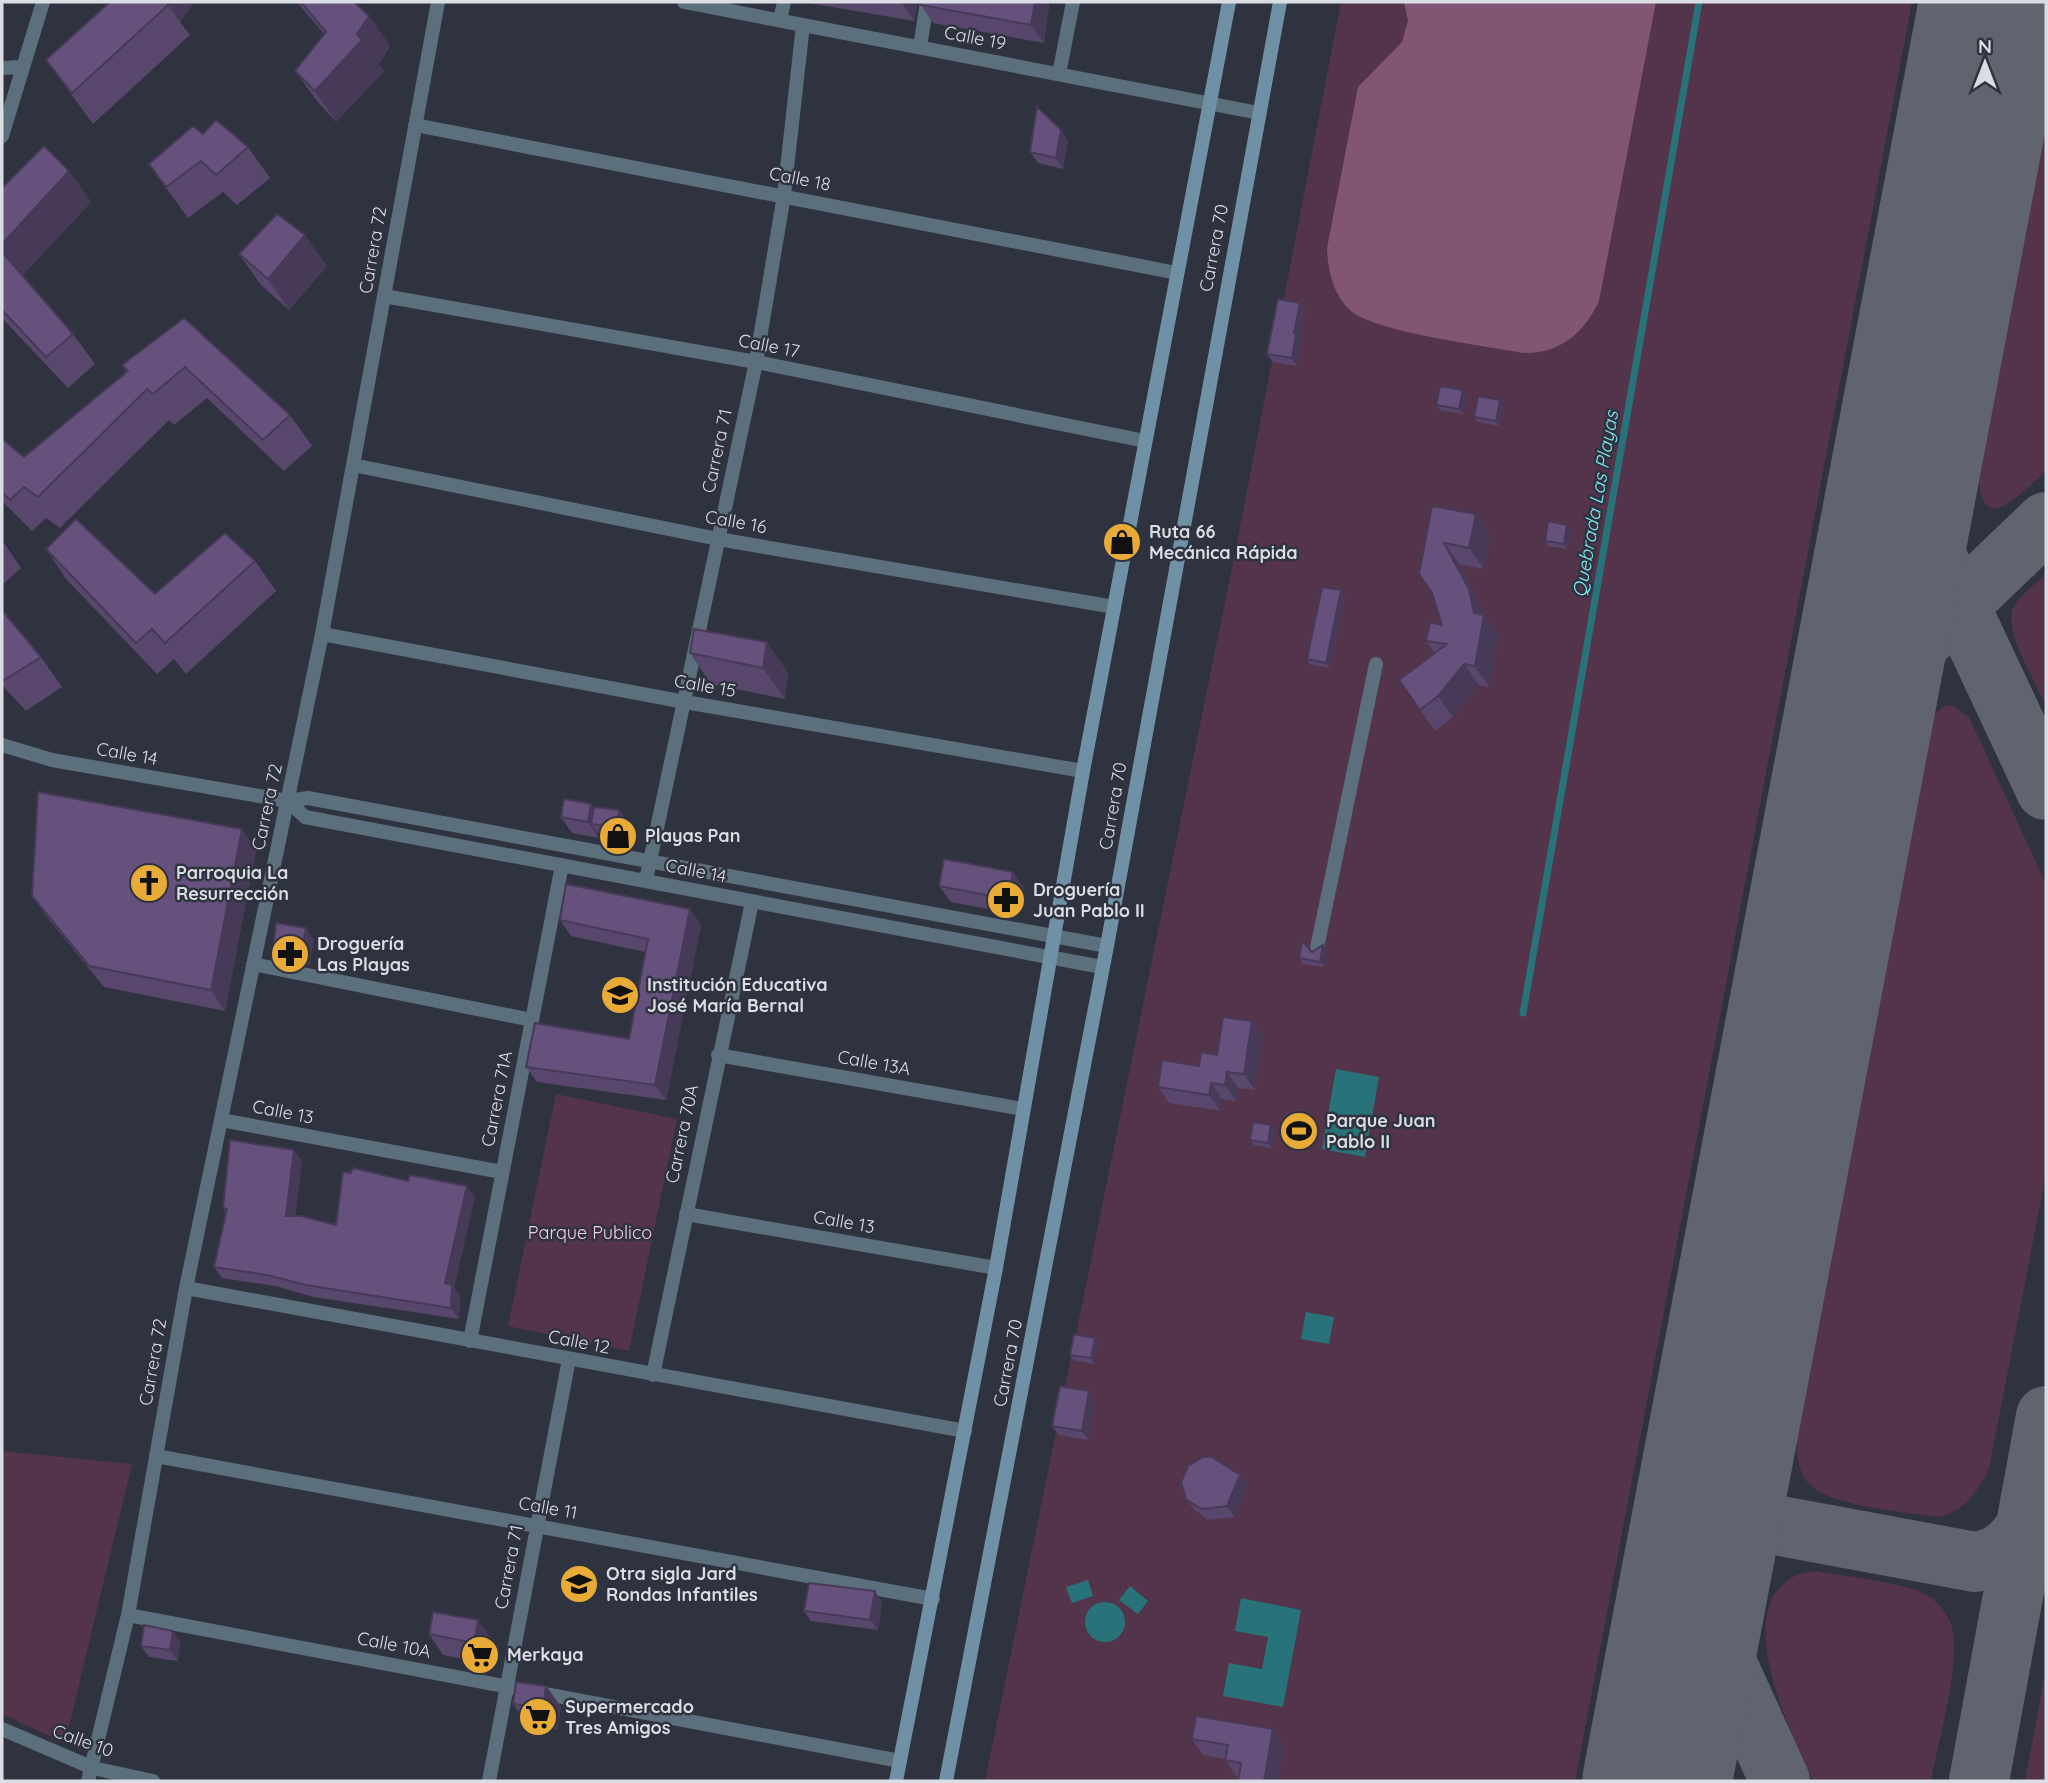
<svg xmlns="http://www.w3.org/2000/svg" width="2048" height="1783" font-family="Quicksand,sans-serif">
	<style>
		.green { fill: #54344a }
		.forest { fill: #815573 }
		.water { fill: #287279 }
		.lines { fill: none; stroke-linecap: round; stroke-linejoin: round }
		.stream { stroke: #287279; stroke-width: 7 }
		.taxiway { stroke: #60646e; stroke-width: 60 }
		.runway { stroke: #60646e; stroke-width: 149 }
		.pedestrian { stroke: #5b6f7d; stroke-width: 14 }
		.minor { stroke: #5b6f7d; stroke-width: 14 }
		.tertiary { stroke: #5b6f7d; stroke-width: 14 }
		.secondary { stroke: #7090a6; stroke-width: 14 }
		.wall { fill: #58466c }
		.shaded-wall { fill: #473958 }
		.building { fill: #66517d; stroke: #473958; stroke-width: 2 }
		.labels { text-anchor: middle; stroke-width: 5; stroke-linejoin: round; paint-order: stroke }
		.street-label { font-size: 18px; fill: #dbdde5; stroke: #2f333f }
		.poi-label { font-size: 18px; font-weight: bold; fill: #dbdde5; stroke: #2f333f; text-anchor: start }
		.park-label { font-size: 18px; fill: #f7cce8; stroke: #2f333f }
		.water-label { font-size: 19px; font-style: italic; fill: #7eecf7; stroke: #2f333f }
	</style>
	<rect width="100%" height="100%" fill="#2f333f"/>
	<path class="green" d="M 1341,2 L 1912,2 L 1575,1781 L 985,1781 L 1236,548 Z
		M 2046,109 L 2046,470 C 2013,503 1974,541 1980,460 Z
		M 2046,574 L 2046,706 C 2036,683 2000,626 2015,604 C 2023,593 2036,583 2046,574 Z
		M 1953,705 L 1969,717 L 2046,884 L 2046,1174 L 1989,1469 C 1977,1492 1966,1510 1939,1517 C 1908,1513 1829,1506 1809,1484 C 1796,1470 1797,1451 1797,1433 L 1932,717 L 1944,706 Z
		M 556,1094 L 677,1119 L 629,1351 L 508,1326 Z
		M 2,1451 L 132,1464 L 65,1743 L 2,1714 Z
		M 1816,1571 C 1848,1577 1885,1580 1916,1590 C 1933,1596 1947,1610 1952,1627 C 1961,1663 1938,1742 1931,1781 L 1813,1781 C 1792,1736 1729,1609 1795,1576 C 1801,1573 1809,1572 1816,1571 Z
		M 2046,1669 L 2046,1781 L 2025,1781 Z"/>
	<path class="forest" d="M 1404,2 L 1656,2 L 1599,301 C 1584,333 1560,354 1523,353 C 1487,346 1375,332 1351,311 C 1333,295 1328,271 1327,248 L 1358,87 L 1402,42 L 1408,21 Z"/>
	<path class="water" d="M 1336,1069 L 1379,1077 L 1365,1157 L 1322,1149 Z
		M 1306,1312 L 1334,1317 L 1329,1344 L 1301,1339 Z
		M 1088,1580 L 1093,1596 L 1072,1603 L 1066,1587 Z
		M 1130,1586 L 1148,1601 L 1138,1614 L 1119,1600 Z
		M 1241,1598 L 1301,1610 L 1283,1707 L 1223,1696 L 1229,1663 L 1262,1669 L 1268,1637 L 1235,1631 Z
		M1085 1622a20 20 0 1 1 40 0a20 20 0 1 1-40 0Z"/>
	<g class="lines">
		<path class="stream" d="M 1523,1013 L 1699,2"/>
		<path class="taxiway" d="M 1908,457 L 1913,506 L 2046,790
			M 1859,714 L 1885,676 L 2046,522
			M 1721,1442 C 1717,1486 1724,1504 1765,1523 L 1975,1562 C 1999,1558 2012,1548 2025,1528
			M 1697,1569 C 1710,1536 1732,1527 1765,1523
			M 1693,1589 L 1780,1781
			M 1979,1781 L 2046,1416"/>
		<path class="runway" d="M 1657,1781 L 1994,2"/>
		<path class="pedestrian" d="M 1317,948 L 1376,664"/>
		<path class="minor" d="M 684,2 L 1259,113
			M 780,20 L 784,2
			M 920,47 L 927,2
			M 2,68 L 23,67
			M 1059,74 L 1073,2
			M 415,125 L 1177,273
			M 2,136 L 43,2
			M 384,296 L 756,362 L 1145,441
			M 353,465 L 718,539 L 1114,607
			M 322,634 L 685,702 L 1083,771
			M 646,880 L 756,362 L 784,195 L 803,25
			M 253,964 L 532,1020
			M 718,1055 L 1023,1109
			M 221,1120 L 502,1172
			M 686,1214 L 996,1268
			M 186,1288 L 965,1431
			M 470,1341 L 562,865
			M 653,1375 L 752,902
			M 156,1456 L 933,1599
			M 128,1615 L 900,1761
			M 2,1729 L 93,1768 L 153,1781
			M 88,1781 L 128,1615 L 186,1288 L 322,634 L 438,2
			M 489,1781 L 569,1359"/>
		<path class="tertiary" d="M 2,745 L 52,760 L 288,801 L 308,798 L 1107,946
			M 288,801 L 305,817 L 1102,967"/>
		<path class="secondary" d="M 896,1781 L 996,1268 L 1083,771 L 1229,2
			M 946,1781 L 1107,946 L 1280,2"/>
	</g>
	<path class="wall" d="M 110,2 L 190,2 L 192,5 L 180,22 L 190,35 L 93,124 L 46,60 Z
		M 297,2 L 354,2 L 369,16 L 390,46 L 379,64 L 384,71 L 336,122 L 317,101 L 295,71 L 325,35 Z
		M 803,2 L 918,2 L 914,21 Z
		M 921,2 L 1048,2 L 1049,5 L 1044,43 L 933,23 L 921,5 Z
		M 1061,130 L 1068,141 L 1063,169 L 1038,163 L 1030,152 Z
		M 203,134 L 248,147 L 270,178 L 237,205 L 223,192 L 188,218 L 149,164 Z
		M 69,171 L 91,202 L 22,276 L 73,334 L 95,364 L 68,388 L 2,318 L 2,188 Z
		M 239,254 L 327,266 L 289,310 L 261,285 Z
		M 1300,303 L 1305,310 L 1300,338 L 1302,341 L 1297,366 L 1273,362 L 1267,354 Z
		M 184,318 L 290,415 L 312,446 L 284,471 L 207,398 L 174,425 L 169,420 L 60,528 L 46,518 L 32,531 L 2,501 L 2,439 L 24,457 L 127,373 L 122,365 Z
		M 1463,390 L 1466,396 L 1463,414 L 1440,410 L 1436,405 Z
		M 1503,405 L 1499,426 L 1478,422 L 1474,417 Z
		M 1432,506 L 1476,514 L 1490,535 L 1484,569 L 1459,564 L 1483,610 L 1484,615 L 1499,636 L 1489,687 L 1479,685 L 1453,717 L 1435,731 L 1399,680 L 1435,654 L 1426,641 L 1442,625 Z
		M 1571,530 L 1567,549 L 1548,546 L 1545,541 Z
		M 2,540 L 21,568 L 2,585 Z
		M 46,549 L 155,594 L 255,561 L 276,591 L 186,674 L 174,659 L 157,674 L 67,580 Z
		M 1345,596 L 1330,668 L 1310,664 L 1307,659 Z
		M 2,610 L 41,657 L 62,687 L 26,711 L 2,685 Z
		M 767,642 L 788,673 L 785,699 L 711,684 L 690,653 Z
		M 591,804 L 594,807 L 619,810 L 630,826 L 628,843 L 603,839 L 600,835 L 599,838 L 572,833 L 561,817 Z
		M 256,850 L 225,1011 L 104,987 L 47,917 L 32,896 Z
		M 1013,872 L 1024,888 L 1019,915 L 951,902 L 939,886 Z
		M 690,909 L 701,925 L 666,1100 L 537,1082 L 526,1067 L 629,1039 L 645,952 L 571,936 L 560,920 Z
		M 314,939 L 309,965 L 280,960 L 273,949 Z
		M 1323,945 L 1326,950 L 1324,967 L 1303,964 L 1299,958 L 1312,952 Z
		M 1252,1021 L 1263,1037 L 1255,1090 L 1238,1088 L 1236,1101 L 1222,1099 L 1221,1111 L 1169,1103 L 1158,1087 L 1217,1055 Z
		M 1271,1125 L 1275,1130 L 1272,1148 L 1254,1145 L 1250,1140 Z
		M 302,1161 L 295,1216 L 336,1225 L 475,1197 L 454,1288 L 460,1296 L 459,1319 L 314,1297 L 275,1286 L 222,1278 L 214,1267 L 226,1213 L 223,1208 Z
		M 1098,1343 L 1094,1364 L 1073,1360 L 1070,1355 Z
		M 1095,1400 L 1088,1440 L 1059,1435 L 1052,1426 Z
		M 1240,1475 L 1248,1485 L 1235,1517 L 1208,1520 L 1194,1509 L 1186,1499 Z
		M 882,1602 L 878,1630 L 811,1621 L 804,1611 Z
		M 429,1634 L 493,1641 L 488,1664 L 443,1655 Z
		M 180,1641 L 178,1661 L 149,1657 L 141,1646 Z
		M 546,1686 L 561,1707 L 557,1729 L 528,1725 L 513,1704 Z
		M 1273,1729 L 1284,1745 L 1277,1781 L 1238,1781 L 1239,1776 L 1236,1776 L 1225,1759 L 1203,1755 L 1192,1739 Z"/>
	<path class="shaded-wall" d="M 166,2 L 190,2 L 192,5 L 180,22 Z
		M 902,2 L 918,2 L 914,21 L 902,3 Z
		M 1035,2 L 1048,2 L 1049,5 L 1044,43 L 1031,25 Z
		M 369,16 L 390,46 L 379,64 L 384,71 L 336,122 L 315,91 L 357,34 Z
		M 1061,130 L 1068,141 L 1063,169 L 1056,158 Z
		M 69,171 L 91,202 L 20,278 L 2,253 L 2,244 Z
		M 305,235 L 327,266 L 289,310 L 268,279 Z
		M 1300,303 L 1305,310 L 1300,338 L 1302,341 L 1297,366 L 1292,358 L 1294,333 Z
		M 1463,390 L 1466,396 L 1463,414 L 1459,409 Z
		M 1500,400 L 1503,405 L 1499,426 L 1496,421 Z
		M 1476,514 L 1490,535 L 1484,569 L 1469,548 Z
		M 1567,525 L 1571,530 L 1567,549 L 1564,544 Z
		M 1444,543 L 1459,564 L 1483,610 L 1484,615 L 1499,636 L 1489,687 L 1475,666 L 1474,613 Z
		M 1341,590 L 1345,596 L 1330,668 L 1326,663 Z
		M 767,642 L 788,673 L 785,699 L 763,668 Z
		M 1464,664 L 1479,685 L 1453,717 L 1438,696 Z
		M 591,804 L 603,820 L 591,824 L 600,835 L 599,838 L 588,822 Z
		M 619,810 L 630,826 L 628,843 L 616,828 Z
		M 242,829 L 256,850 L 225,1011 L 211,990 Z
		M 1013,872 L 1024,888 L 1019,915 L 1008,899 Z
		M 690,909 L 701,925 L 666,1100 L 655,1085 Z
		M 306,928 L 314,939 L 309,965 L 301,954 Z
		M 1323,945 L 1326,950 L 1324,967 L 1320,962 Z
		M 1252,1021 L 1263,1037 L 1255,1090 L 1244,1074 Z
		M 1227,1072 L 1238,1088 L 1236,1101 L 1225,1085 Z
		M 1211,1083 L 1222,1099 L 1221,1111 L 1209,1095 Z
		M 1271,1125 L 1275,1130 L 1272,1148 L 1268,1143 Z
		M 294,1150 L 302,1161 L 294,1228 L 286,1216 Z
		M 467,1186 L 475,1197 L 454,1288 L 460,1296 L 459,1319 L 451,1308 L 445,1283 Z
		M 1095,1338 L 1098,1343 L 1094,1364 L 1091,1358 Z
		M 1089,1391 L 1095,1400 L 1088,1440 L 1082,1431 Z
		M 1240,1475 L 1248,1485 L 1235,1517 L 1227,1506 Z
		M 875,1591 L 882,1602 L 878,1630 L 870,1620 Z
		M 478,1620 L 493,1641 L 488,1664 L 474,1643 Z
		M 173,1631 L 180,1641 L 178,1661 L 170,1650 Z
		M 546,1686 L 561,1707 L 557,1729 L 543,1708 Z
		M 1273,1729 L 1284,1745 L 1277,1781 L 1264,1781 Z"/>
	<path class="building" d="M 110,2 L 166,2 L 168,5 L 72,93 L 46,60 Z
		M 301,2 L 354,2 L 369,16 L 357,34 L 362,40 L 315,91 L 295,71 L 326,32 Z
		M 921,2 L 1035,2 L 1031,25 L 921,5 Z
		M 1037,107 L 1061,130 L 1056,158 L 1030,152 Z
		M 216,120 L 248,147 L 216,175 L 201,161 L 166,187 L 149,164 L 193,126 L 203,134 Z
		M 44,146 L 69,171 L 2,244 L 2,188 Z
		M 277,214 L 305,235 L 268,279 L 239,254 Z
		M 2,252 L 73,334 L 46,357 L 2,310 Z
		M 1278,299 L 1300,303 L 1294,333 L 1296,333 L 1292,358 L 1267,354 Z
		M 184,318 L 290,415 L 263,440 L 185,367 L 153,394 L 147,389 L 38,497 L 24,487 L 10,500 L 2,492 L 2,439 L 24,457 L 128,371 L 122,365 Z
		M 1440,386 L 1463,390 L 1459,409 L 1436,405 Z
		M 1478,396 L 1500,400 L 1496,421 L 1474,417 Z
		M 1432,506 L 1476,514 L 1469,548 L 1444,543 L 1469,589 L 1474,613 L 1484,615 L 1475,666 L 1464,664 L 1438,696 L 1420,710 L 1399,680 L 1447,644 L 1426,641 L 1430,622 L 1442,625 L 1432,593 L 1419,574 Z
		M 76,519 L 155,594 L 225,533 L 255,561 L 165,643 L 152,629 L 136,643 L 46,549 Z
		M 1548,521 L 1567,525 L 1564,544 L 1545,541 Z
		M 1322,587 L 1341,590 L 1326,663 L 1307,659 Z
		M 2,610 L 41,657 L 4,680 L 2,678 Z
		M 694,629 L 767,642 L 763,668 L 690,653 Z
		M 38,792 L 242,829 L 211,990 L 89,966 L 32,896 Z
		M 564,799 L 591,804 L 588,822 L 561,817 Z
		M 594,807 L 619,810 L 616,828 L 591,824 Z
		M 944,859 L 1013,872 L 1008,899 L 939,886 Z
		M 566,884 L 690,909 L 655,1085 L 526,1067 L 535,1023 L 629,1039 L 648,939 L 560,920 Z
		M 276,923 L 306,928 L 301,954 L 273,949 Z
		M 1302,941 L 1312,952 L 1323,945 L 1320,962 L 1299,958 Z
		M 1223,1017 L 1252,1021 L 1244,1074 L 1227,1072 L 1225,1085 L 1211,1083 L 1209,1095 L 1158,1087 L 1162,1060 L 1199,1066 L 1201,1052 L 1217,1055 Z
		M 1253,1122 L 1271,1125 L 1268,1143 L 1250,1140 Z
		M 230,1140 L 294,1150 L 286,1216 L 301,1216 L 336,1225 L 343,1172 L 351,1173 L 353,1168 L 408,1181 L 410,1175 L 467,1186 L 445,1283 L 452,1285 L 451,1308 L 306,1285 L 267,1275 L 214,1267 L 227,1209 L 223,1208 Z
		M 1074,1334 L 1095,1338 L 1091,1358 L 1070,1355 Z
		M 1060,1386 L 1089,1391 L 1082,1431 L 1052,1426 Z
		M 1203,1457 L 1212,1457 L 1240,1475 L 1227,1506 L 1201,1509 L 1186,1499 L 1181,1482 L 1188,1466 Z
		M 809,1583 L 875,1591 L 870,1620 L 804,1611 Z
		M 433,1612 L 478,1620 L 474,1643 L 429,1634 Z
		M 144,1625 L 173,1631 L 170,1650 L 141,1646 Z
		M 516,1682 L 546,1686 L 543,1708 L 513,1704 Z
		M 1196,1716 L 1273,1729 L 1264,1781 L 1238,1781 L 1241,1763 L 1225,1760 L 1228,1745 L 1192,1739 Z"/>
	<defs>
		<symbol id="shop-disc" viewBox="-11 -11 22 22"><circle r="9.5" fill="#e8ab37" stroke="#2f333f"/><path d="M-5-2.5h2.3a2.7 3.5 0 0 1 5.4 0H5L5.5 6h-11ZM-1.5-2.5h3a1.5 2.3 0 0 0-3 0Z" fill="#111"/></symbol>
		<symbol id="church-disc" viewBox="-11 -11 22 22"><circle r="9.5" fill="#e8ab37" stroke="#2f333f"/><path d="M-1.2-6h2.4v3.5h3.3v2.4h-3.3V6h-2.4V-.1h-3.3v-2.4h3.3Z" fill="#111"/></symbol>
		<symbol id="pharmacy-disc" viewBox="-11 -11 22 22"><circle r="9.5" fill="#e8ab37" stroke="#2f333f"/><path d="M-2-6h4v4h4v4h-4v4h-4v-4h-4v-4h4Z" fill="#111"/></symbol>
		<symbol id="school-disc" viewBox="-11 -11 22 22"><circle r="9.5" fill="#e8ab37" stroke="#2f333f"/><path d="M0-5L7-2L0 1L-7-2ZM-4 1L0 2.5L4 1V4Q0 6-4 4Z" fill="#111"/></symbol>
		<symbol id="stadium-disc" viewBox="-11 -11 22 22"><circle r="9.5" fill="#e8ab37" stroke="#2f333f"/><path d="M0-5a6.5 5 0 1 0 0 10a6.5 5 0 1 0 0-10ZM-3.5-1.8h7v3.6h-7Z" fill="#111"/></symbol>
		<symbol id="supermarket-disc" viewBox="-11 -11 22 22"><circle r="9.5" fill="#e8ab37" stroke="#2f333f"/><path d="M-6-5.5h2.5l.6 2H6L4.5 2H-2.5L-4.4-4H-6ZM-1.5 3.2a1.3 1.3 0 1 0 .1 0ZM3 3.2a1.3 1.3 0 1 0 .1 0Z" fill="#111"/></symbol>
	</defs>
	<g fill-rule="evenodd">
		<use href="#shop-disc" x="1100" y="520" width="44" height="44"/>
		<use href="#shop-disc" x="596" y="814" width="44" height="44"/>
		<use href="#church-disc" x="127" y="861" width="44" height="44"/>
		<use href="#pharmacy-disc" x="984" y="878" width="44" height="44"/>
		<use href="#pharmacy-disc" x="268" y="932" width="44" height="44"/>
		<use href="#school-disc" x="598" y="973" width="44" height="44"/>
		<use href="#stadium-disc" x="1277" y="1109" width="44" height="44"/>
		<use href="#school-disc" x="557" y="1562" width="44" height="44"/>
		<use href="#supermarket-disc" x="458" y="1633" width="44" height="44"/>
		<use href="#supermarket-disc" x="516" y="1695" width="44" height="44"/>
	</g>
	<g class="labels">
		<g class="street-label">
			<text transform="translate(975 38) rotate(11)" y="6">Calle 19</text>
			<text transform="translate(800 179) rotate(11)" y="6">Calle 18</text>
			<text transform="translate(1214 248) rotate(-79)" y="6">Carrera 70</text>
			<text transform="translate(373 250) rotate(-80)" y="6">Carrera 72</text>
			<text transform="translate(769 346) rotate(11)" y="6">Calle 17</text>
			<text transform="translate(717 451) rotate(-78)" y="6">Carrera 71</text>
			<text transform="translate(736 522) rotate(10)" y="6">Calle 16</text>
			<text transform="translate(705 686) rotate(10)" y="6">Calle 15</text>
			<text transform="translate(127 754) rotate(10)" y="6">Calle 14</text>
			<text transform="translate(1113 806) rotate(-80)" y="6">Carrera 70</text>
			<text transform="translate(267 807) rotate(-78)" y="6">Carrera 72</text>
			<text transform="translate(696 871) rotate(11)" y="6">Calle 14</text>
			<text transform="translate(874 1063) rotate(10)" y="6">Calle 13A</text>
			<text transform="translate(497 1099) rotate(-79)" y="6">Carrera 71A</text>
			<text transform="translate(283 1112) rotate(11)" y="6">Calle 13</text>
			<text transform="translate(682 1134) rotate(-78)" y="6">Carrera 70A</text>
			<text transform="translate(844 1222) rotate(10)" y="6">Calle 13</text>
			<text transform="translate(579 1342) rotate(11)" y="6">Calle 12</text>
			<text transform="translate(153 1362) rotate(-80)" y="6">Carrera 72</text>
			<text transform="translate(1008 1363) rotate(-79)" y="6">Carrera 70</text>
			<text transform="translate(548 1508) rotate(10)" y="6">Calle 11</text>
			<text transform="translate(509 1567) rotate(-79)" y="6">Carrera 71</text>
			<text transform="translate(394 1645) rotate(11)" y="6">Calle 10A</text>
			<text transform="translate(83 1741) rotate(20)" y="6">Calle 10</text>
		</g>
		<g class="poi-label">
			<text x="1149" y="538">Ruta 66<tspan x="1149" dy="21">Mecánica Rápida</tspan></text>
			<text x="645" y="842">Playas Pan</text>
			<text x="176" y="879">Parroquia La<tspan x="176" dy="21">Resurrección</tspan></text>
			<text x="1033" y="896">Droguería<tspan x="1033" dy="21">Juan Pablo II</tspan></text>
			<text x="317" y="950">Droguería<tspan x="317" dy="21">Las Playas</tspan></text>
			<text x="647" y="991">Institución Educativa<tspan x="647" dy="21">José María Bernal</tspan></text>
			<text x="1326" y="1127">Parque Juan<tspan x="1326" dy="21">Pablo II</tspan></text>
			<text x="606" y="1580">Otra sigla Jard<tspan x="606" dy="21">Rondas Infantiles</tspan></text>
			<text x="507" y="1661">Merkaya</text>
			<text x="565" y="1713">Supermercado<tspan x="565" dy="21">Tres Amigos</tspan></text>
		</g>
		<g class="park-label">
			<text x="590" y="1239">Parque Publico</text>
		</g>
		<g class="water-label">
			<text transform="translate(1595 504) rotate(-80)" y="7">Quebrada Las Playas</text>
		</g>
	</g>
	<rect width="2048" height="1783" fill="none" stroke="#dbdde5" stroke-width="7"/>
	<g transform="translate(1985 63)" stroke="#2f333f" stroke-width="5" paint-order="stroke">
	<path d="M0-5L12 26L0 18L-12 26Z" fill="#dbdde5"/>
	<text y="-10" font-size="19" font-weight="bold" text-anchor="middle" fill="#dbdde5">N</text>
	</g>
</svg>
